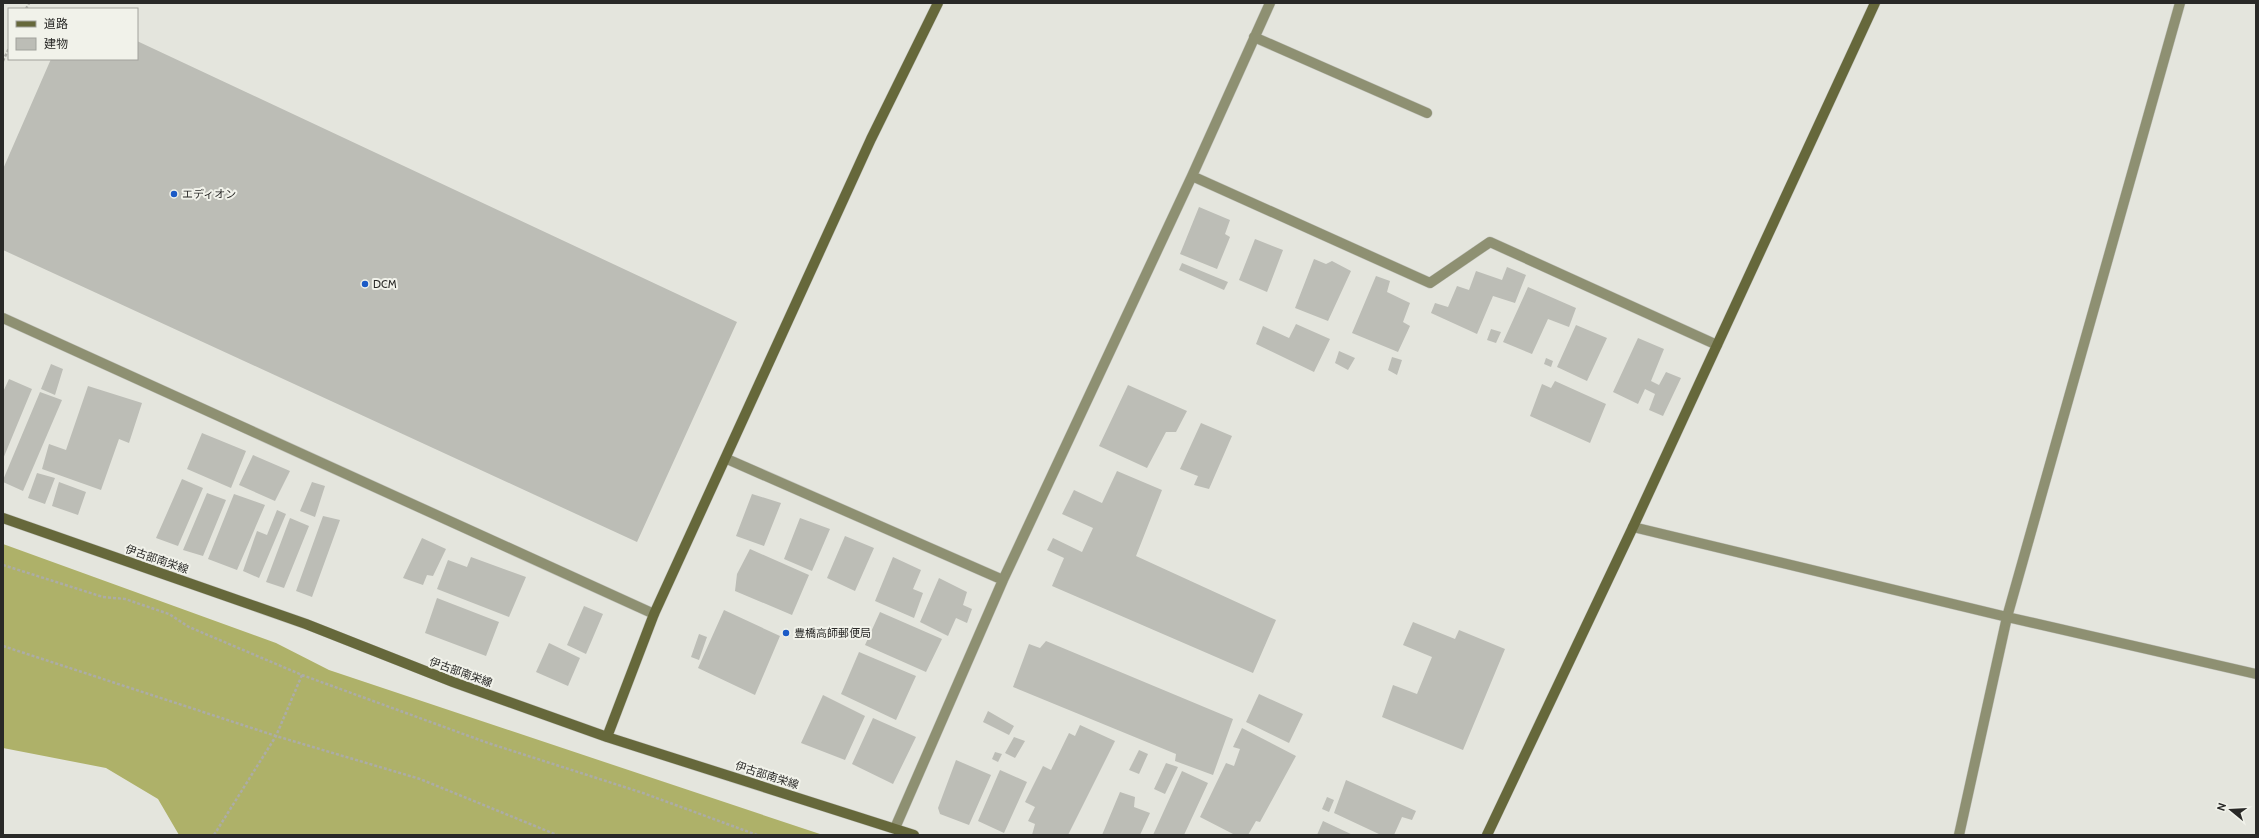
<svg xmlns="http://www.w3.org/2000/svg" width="2259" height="838" font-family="Cabin,'Noto Sans JP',sans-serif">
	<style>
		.forest { fill: #aeb169 }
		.building { fill: #bcbdb6 }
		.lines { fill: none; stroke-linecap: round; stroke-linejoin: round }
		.street-casing { stroke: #c2c3bc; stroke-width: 11 }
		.secondary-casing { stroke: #c2c3bc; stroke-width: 11 }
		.path { stroke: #acaca6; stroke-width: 2.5; stroke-dasharray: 3 2; stroke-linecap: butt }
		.street { stroke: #8e9072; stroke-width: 10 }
		.secondary { stroke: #66683b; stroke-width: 10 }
		.poi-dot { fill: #1b5ac6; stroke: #f1f2ea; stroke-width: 1.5 }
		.labels { text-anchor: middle; stroke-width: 4; stroke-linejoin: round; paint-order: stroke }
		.poi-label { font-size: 11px; fill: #292927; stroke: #f1f2ea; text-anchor: start }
		.street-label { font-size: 11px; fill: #292927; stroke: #f1f2ea }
	</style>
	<rect width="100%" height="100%" fill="#e4e5dd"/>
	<path class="forest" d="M 3,544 L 276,643 L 329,670 L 823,835 L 179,835 L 158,799 L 106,768 L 3,748 Z"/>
	<path class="building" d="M 137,41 L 737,322 L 637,542 L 3,250 L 3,169 L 51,59 L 137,59 Z
		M 1199,207 L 1230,220 L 1225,234 L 1230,237 L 1217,269 L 1180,254 Z
		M 1255,239 L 1283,250 L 1267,292 L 1239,280 Z
		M 1314,259 L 1326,264 L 1332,261 L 1351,271 L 1328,321 L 1295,308 Z
		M 1182,263 L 1228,282 L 1224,290 L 1179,270 Z
		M 1507,267 L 1526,275 L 1515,303 L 1493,296 L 1477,334 L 1431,313 L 1435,303 L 1448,307 L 1457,286 L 1469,290 L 1476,271 L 1502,280 Z
		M 1376,276 L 1390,281 L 1387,292 L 1410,303 L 1403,322 L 1410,326 L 1398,352 L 1352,333 Z
		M 1528,287 L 1576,308 L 1569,327 L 1548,319 L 1532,354 L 1503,342 Z
		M 1296,324 L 1330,339 L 1314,372 L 1256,344 L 1263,326 L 1289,338 Z
		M 1576,325 L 1607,338 L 1587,381 L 1557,367 Z
		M 1491,329 L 1501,332 L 1496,343 L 1487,340 Z
		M 1638,338 L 1664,349 L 1651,381 L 1659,385 L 1666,372 L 1681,378 L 1663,416 L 1649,410 L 1655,394 L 1645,389 L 1638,404 L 1613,392 Z
		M 1339,351 L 1355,358 L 1348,370 L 1335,363 Z
		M 1392,357 L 1402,360 L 1397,375 L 1388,370 Z
		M 1546,358 L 1553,361 L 1551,367 L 1544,364 Z
		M 51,364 L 63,369 L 55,395 L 41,389 Z
		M 9,379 L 32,389 L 3,459 L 3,392 Z
		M 1555,381 L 1606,404 L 1590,443 L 1530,416 L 1542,384 L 1551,388 Z
		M 1128,385 L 1187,411 L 1176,432 L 1166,432 L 1147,468 L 1099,446 Z
		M 88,386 L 142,403 L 129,443 L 119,439 L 101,490 L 42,469 L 49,444 L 66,450 Z
		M 40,392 L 62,400 L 23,491 L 3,482 L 3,480 Z
		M 1201,423 L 1232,436 L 1209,489 L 1194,485 L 1198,476 L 1180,469 Z
		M 202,433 L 246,451 L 231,488 L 187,469 Z
		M 253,455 L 290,471 L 275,501 L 239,485 Z
		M 1117,471 L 1162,490 L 1136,556 L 1276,620 L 1253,673 L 1052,586 L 1064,558 L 1047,550 L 1053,538 L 1082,552 L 1093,528 L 1062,514 L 1074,490 L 1102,503 Z
		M 37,473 L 55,478 L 45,504 L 28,498 Z
		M 182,479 L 203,488 L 178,546 L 156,538 Z
		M 59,482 L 86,492 L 78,515 L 52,506 Z
		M 312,482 L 325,486 L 315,517 L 300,511 Z
		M 207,493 L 226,500 L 203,556 L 183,550 Z
		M 234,494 L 265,505 L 237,570 L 208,559 Z
		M 752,494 L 781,503 L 764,546 L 736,536 Z
		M 277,510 L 286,514 L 259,578 L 243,571 L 257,531 L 267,535 Z
		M 323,516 L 340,520 L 312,597 L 296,591 Z
		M 290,518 L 309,526 L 284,588 L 266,582 Z
		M 800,518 L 830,529 L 812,571 L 784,559 Z
		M 845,536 L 874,548 L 855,591 L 827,578 Z
		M 422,538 L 446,549 L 433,576 L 427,575 L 423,585 L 403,578 Z
		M 750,549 L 809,575 L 792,615 L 735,591 L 737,574 Z
		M 471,557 L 526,577 L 509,617 L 437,589 L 448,560 L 467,567 Z
		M 893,557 L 921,570 L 913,589 L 923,593 L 914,618 L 875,601 Z
		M 939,578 L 967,592 L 963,605 L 972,609 L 967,623 L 956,618 L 948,636 L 920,622 Z
		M 437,598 L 499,622 L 486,656 L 425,633 Z
		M 584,606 L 603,614 L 586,654 L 567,645 Z
		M 724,610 L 780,636 L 755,695 L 698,668 Z
		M 880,612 L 942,639 L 926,672 L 865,645 Z
		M 1413,622 L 1455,639 L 1459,630 L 1505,649 L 1463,750 L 1382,717 L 1393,685 L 1417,694 L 1432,657 L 1403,645 Z
		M 699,634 L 707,637 L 699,660 L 691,657 Z
		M 1046,641 L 1233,719 L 1213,775 L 1175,761 L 1176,754 L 1013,687 L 1029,644 L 1040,648 Z
		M 549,643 L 580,658 L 568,686 L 536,672 Z
		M 859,652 L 916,676 L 896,720 L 841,694 Z
		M 1259,694 L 1303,714 L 1289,743 L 1246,722 Z
		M 823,695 L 865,716 L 845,760 L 801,743 Z
		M 988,711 L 1014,726 L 1009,735 L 983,722 Z
		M 873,718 L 916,737 L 893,784 L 852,764 Z
		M 1080,725 L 1115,741 L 1068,835 L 1032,835 L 1035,824 L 1028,821 L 1035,807 L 1025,802 L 1043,766 L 1051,770 L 1069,733 L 1075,736 Z
		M 1242,728 L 1296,756 L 1260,822 L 1256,821 L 1248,835 L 1235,835 L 1200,817 L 1226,763 L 1234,766 L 1240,749 L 1233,747 Z
		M 1014,737 L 1025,741 L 1015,758 L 1005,753 Z
		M 1139,750 L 1148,754 L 1139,774 L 1129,770 Z
		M 995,752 L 1002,754 L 998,762 L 992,759 Z
		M 956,760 L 991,775 L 969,825 L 940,814 L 938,808 Z
		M 1166,763 L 1178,767 L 1165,794 L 1154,789 Z
		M 1000,770 L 1027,782 L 1004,833 L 978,821 Z
		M 1182,771 L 1208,783 L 1184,835 L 1153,835 Z
		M 1346,780 L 1416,811 L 1412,820 L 1402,817 L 1394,835 L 1381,835 L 1334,813 Z
		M 1120,792 L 1135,797 L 1134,807 L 1150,813 L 1140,835 L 1102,835 Z
		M 1327,797 L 1334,800 L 1329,812 L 1322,809 Z
		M 1323,821 L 1353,835 L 1317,835 Z"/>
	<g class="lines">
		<defs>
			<path id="street" d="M 1254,37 L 1427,113
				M 1192,176 L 1430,283 L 1490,242 L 1717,345
				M 3,318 L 654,614
				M 727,459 L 1003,580
				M 1633,527 L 2007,617 L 2256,674
				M 895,828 L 1003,580 L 1192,176 L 1270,3
				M 1959,835 L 2007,617 L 2180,3"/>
			<path id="secondary" d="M 3,518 L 306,624 L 453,682 L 607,737 L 914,835
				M 607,737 L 654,614 L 871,139 L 938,3
				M 1487,835 L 1633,527 L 1875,3"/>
		</defs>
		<use href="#street" class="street-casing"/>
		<use href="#secondary" class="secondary-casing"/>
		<path class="path" d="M 26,9 L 29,3
			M 3,61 L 9,48
			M 3,565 L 103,597 L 125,599 L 169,614 L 189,627 L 302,675 L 488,743 L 643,793 L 757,835
			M 3,646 L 276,736 L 420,779 L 557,835
			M 214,835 L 276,736 L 302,675"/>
		<use href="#street" class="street"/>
		<use href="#secondary" class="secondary"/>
	</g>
	<g class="poi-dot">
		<circle cx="174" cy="194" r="4"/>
		<circle cx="365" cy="284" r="4"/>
		<circle cx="786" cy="633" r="4"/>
	</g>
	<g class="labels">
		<g class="poi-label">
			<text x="182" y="198">エディオン</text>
			<text x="373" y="288">DCM</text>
			<text x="794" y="637">豊橋高師郵便局</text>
		</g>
		<g class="street-label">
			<text transform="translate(157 559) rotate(19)" y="4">伊古部南栄線</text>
			<text transform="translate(461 672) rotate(20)" y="4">伊古部南栄線</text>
			<text transform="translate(767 775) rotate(18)" y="4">伊古部南栄線</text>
		</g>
	</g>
	<rect width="2259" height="838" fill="none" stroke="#292927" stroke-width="8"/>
	<rect x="8" y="8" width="130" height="52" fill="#f1f2ea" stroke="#a1a29c"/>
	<rect x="16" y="21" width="20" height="6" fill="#66683b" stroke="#a1a29c"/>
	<text x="44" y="28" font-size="12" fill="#292927">道路</text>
	<rect x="16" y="38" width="20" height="12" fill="#bcbdb6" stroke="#a1a29c"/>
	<text x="44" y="48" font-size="12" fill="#292927">建物</text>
	<g transform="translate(2231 810) rotate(288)" stroke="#f1f2ea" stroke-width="3" paint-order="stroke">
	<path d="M0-3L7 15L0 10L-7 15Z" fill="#292927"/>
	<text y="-6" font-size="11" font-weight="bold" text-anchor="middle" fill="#292927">N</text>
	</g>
</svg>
